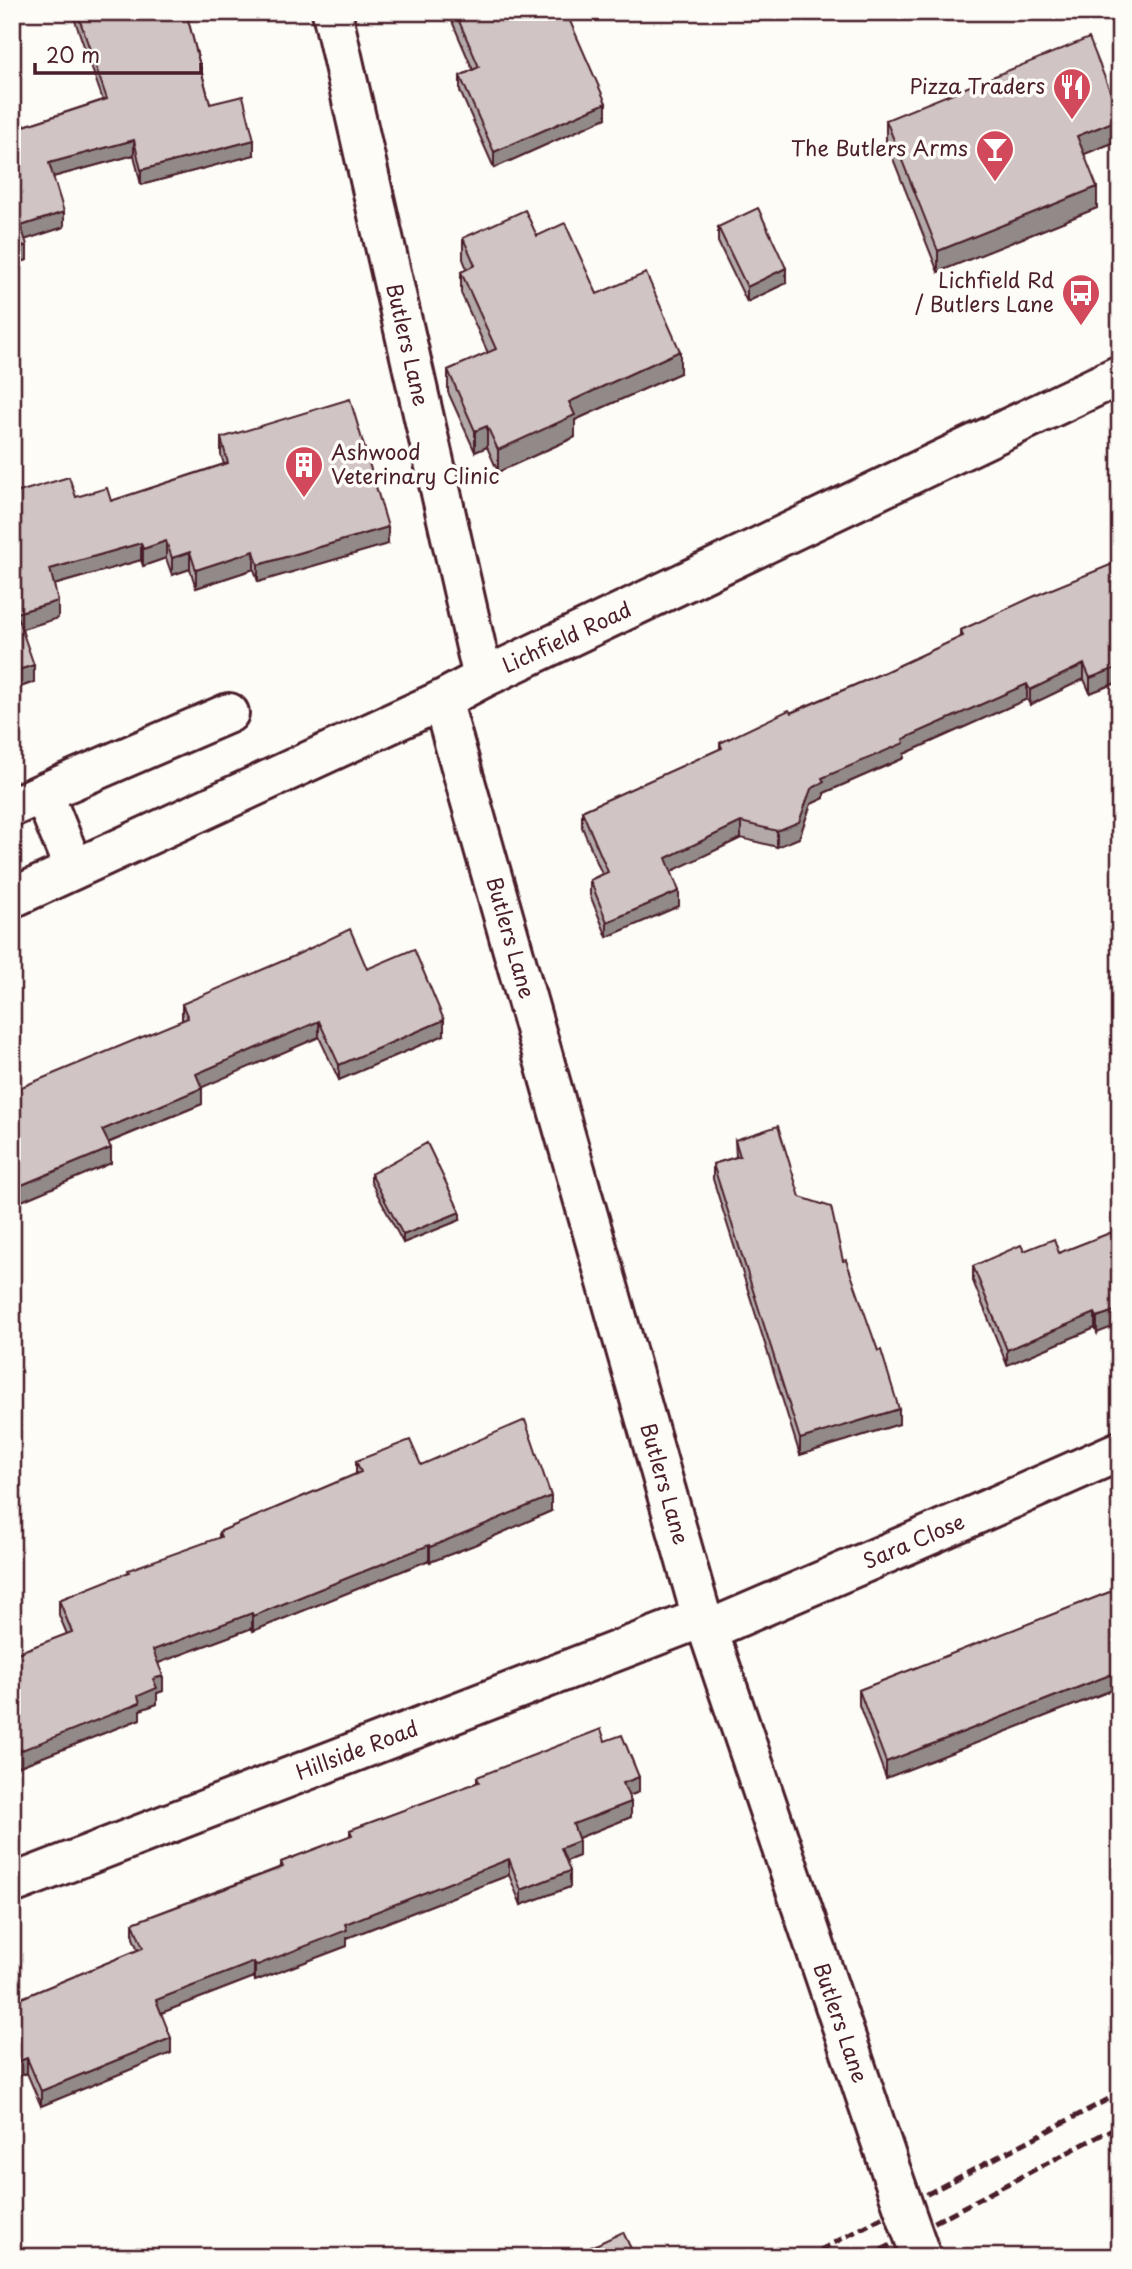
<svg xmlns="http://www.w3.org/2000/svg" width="1132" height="2269" font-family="'Playpen Sans',sans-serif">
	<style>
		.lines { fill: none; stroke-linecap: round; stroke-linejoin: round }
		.street-casing { stroke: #4a1f2b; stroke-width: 44 }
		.primary-casing { stroke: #4a1f2b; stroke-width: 44 }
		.street { stroke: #fdfcf7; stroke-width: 38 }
		.primary { stroke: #fdfcf7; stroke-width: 38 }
		.rail { stroke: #4a1f2b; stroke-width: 5; stroke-dasharray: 10 5; stroke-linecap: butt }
		.street-bridge-casing { stroke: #4a1f2b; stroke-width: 44; stroke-linecap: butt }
		.street-bridge { stroke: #fdfcf7; stroke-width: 38 }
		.wall { fill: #b3a9a9; stroke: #4a1f2b; stroke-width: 2 }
		.shaded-wall { fill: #928a89; stroke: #4a1f2b; stroke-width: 2 }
		.building { fill: #d0c5c4; stroke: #4a1f2b; stroke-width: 2 }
		.labels { text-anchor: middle; stroke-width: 7; stroke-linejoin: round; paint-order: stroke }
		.poi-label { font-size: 21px; fill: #4a1f2b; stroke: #fdfcf7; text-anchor: end }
		.street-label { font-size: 21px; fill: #4a1f2b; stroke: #fdfcf7 }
	</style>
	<rect width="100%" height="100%" fill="#fdfcf7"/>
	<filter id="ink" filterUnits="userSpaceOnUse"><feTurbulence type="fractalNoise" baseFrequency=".0143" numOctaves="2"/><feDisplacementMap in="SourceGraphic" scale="14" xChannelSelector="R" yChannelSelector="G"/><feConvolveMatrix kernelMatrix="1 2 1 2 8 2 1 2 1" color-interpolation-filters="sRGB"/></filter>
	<g filter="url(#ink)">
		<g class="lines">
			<defs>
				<path id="street" d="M 332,12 L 483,678
					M 442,700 L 702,1618 L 708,1630 L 892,2174
					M 43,793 L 229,713
					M 12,807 L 43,793 L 74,869
					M 708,1630 L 934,1533 L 1120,1451
					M 12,1884 L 702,1618"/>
				<path id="primary" d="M 12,898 L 442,700 L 483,678 L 1120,375"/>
			</defs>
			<use href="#street" class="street-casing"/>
			<use href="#primary" class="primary-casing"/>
			<use href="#street" class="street"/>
			<use href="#primary" class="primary"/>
			<path class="rail" d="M 807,2257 L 1120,2093
				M 868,2257 L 1120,2125"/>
			<defs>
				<path id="street-bridge" d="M 892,2174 L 921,2257"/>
			</defs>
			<use href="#street-bridge" class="street-bridge-casing"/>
			<use href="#street-bridge" class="street-bridge"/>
		</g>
		<path class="wall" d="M 72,12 L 186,12 L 210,104 L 254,155 L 141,185 L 134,155 L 53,177 L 64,227 L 25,239 L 27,260 L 12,265 L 12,130 L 103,100 Z
			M 448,12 L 566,12 L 606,118 L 494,168 L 460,91 L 460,76 L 473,70 Z
			M 1120,116 L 1120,140 L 1084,154 L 1097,208 L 938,272 L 886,141 L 886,120 Z
			M 718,227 L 786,283 L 747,302 L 718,242 Z
			M 537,236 L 680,373 L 575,420 L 575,437 L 498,472 L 487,447 L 475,452 L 448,392 L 448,370 L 488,353 L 461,293 L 461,272 L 467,269 L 463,259 L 463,238 Z
			M 221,438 L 388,544 L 258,582 L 254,569 L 196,588 L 190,569 L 172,575 L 166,558 L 143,566 L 141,560 L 54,585 L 58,618 L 22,629 L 34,682 L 12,690 L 12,494 L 76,497 L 111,501 L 224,464 L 221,455 Z
			M 1120,561 L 1120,685 L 1116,683 L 1090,693 L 1084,679 L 1030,705 L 1027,699 L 904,754 L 904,758 L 824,793 L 824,798 L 811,804 L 799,838 L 777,847 L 741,838 L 671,871 L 679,906 L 607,937 L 590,895 L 590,880 L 602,874 L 582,827 L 582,811 L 720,749 L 720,743 L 885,672 L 961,637 L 961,630 Z
			M 367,969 L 444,1035 L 339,1080 L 319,1037 L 201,1087 L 202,1104 L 108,1143 L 111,1163 L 12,1205 L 182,1020 L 182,1004 Z
			M 735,1140 L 800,1197 L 843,1261 L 878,1351 L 899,1424 L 800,1455 L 713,1179 L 713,1164 L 736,1157 Z
			M 371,1174 L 460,1220 L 403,1243 L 371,1182 Z
			M 1120,1229 L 1097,1333 L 1095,1328 L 1007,1365 L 973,1281 L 973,1266 L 1024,1251 L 1059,1253 Z
			M 356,1461 L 421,1465 L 551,1511 L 474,1545 L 430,1562 L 429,1560 L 253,1631 L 252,1628 L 158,1663 L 163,1691 L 157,1693 L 157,1704 L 140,1710 L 140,1719 L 12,1769 L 12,1655 L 67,1634 L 59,1615 L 59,1600 L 219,1538 L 219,1532 L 356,1474 Z
			M 1120,1588 L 1120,1687 L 886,1778 L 859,1705 L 859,1690 Z
			M 605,1741 L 639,1792 L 628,1796 L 631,1817 L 578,1838 L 579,1856 L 566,1861 L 570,1887 L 521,1905 L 509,1875 L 347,1938 L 347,1946 L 255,1981 L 254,1977 L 161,2013 L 171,2053 L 41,2106 L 27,2073 L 12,2079 L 12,2002 L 138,1950 L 133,1938 L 133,1923 L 281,1867 L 281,1862 L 350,1836 L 350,1830 L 477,1783 L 477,1777 Z"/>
		<path class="shaded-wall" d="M 606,103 L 606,118 L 494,168 L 494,152 Z
			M 1120,119 L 1120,140 L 1077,157 L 1077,136 Z
			M 134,140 L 134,155 L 49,178 L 49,163 Z
			M 254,140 L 254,155 L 141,185 L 141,170 Z
			M 1097,187 L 1097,208 L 938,272 L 938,251 Z
			M 64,212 L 64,227 L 21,241 L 21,226 Z
			M 27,245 L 27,260 L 12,265 L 12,250 Z
			M 786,268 L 786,283 L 747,302 L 747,287 Z
			M 680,351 L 680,373 L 575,420 L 575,437 L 498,472 L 498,450 L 569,402 Z
			M 487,426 L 487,447 L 475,452 L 475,431 Z
			M 388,527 L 388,544 L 258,582 L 258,565 Z
			M 166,541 L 166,558 L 143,566 L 143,549 Z
			M 141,543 L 141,560 L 50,586 L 50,569 Z
			M 254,551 L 254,569 L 196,588 L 196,570 Z
			M 190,552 L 190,569 L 172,575 L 172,558 Z
			M 58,601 L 58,618 L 16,631 L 16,613 Z
			M 1084,664 L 1084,679 L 1030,705 L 1030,690 Z
			M 34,665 L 34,682 L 12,690 L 12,672 Z
			M 1116,668 L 1116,683 L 1090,693 L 1090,678 Z
			M 1027,684 L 1027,699 L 904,754 L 904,758 L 824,793 L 824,798 L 811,804 L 799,838 L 777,847 L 777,831 L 811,789 L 822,778 L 903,739 Z
			M 741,822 L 741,838 L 666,874 L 666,858 Z
			M 679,891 L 679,906 L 607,937 L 607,922 Z
			M 444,1020 L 444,1035 L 339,1080 L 339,1065 Z
			M 319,1021 L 319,1037 L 196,1090 L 196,1074 Z
			M 202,1088 L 202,1104 L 102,1145 L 102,1130 Z
			M 111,1148 L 111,1163 L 12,1205 L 12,1189 Z
			M 460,1212 L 460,1220 L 403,1243 L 403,1235 Z
			M 1120,1309 L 1120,1324 L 1097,1333 L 1097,1317 Z
			M 1095,1313 L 1095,1328 L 1007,1365 L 1007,1350 Z
			M 899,1409 L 899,1424 L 800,1455 L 800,1439 Z
			M 551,1496 L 551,1511 L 474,1545 L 430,1562 L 430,1547 Z
			M 429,1545 L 429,1560 L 253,1631 L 253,1616 Z
			M 252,1613 L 252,1628 L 153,1665 L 153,1650 Z
			M 1120,1671 L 1120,1687 L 886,1778 L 886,1762 Z
			M 163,1676 L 163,1691 L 157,1693 L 157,1704 L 140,1710 L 140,1719 L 12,1769 L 12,1754 L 153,1679 Z
			M 639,1777 L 639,1792 L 623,1798 L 623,1783 Z
			M 631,1802 L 631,1817 L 573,1840 L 573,1824 Z
			M 579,1841 L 579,1856 L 561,1863 L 561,1848 Z
			M 509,1859 L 509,1875 L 347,1938 L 347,1946 L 255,1981 L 255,1966 L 345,1924 Z
			M 570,1871 L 570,1887 L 521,1905 L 521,1890 Z
			M 254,1962 L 254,1977 L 156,2015 L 156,2000 Z
			M 171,2038 L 171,2053 L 41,2106 L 41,2091 Z
			M 27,2058 L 27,2073 L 12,2079 L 12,2064 Z"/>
		<path class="building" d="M 77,12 L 186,12 L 210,104 L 243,96 L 254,140 L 141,170 L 134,140 L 49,163 L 64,212 L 21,226 L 27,245 L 12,250 L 12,130 L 107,99 Z
			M 455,12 L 566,12 L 606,103 L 494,152 L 460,76 L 479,67 Z
			M 1089,38 L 1120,116 L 1120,119 L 1077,136 L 1097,187 L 938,251 L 886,120 Z
			M 758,208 L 786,268 L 747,287 L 718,227 Z
			M 525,210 L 537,236 L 565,223 L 597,294 L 646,273 L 680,351 L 569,402 L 575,415 L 498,450 L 487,426 L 475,431 L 448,370 L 496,349 L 461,272 L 475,265 L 463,238 Z
			M 350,399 L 388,527 L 258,565 L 254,551 L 196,570 L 190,552 L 172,558 L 166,541 L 143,549 L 141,543 L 50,569 L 58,601 L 16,613 L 34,665 L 12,672 L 12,567 L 16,566 L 12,551 L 12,494 L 69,477 L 76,497 L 107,488 L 111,501 L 228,463 L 221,438 Z
			M 1120,561 L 1120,669 L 1116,668 L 1090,678 L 1084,664 L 1030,690 L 1027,684 L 903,739 L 904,743 L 822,778 L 824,782 L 811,789 L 799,822 L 777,831 L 741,822 L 666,858 L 679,891 L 607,922 L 590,880 L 608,872 L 582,811 L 722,748 L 720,743 L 789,710 L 791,713 L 885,672 L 963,636 L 961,630 L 1037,595 Z
			M 350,929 L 367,969 L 414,949 L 444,1020 L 339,1065 L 319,1021 L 196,1074 L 202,1088 L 102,1130 L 111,1148 L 12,1189 L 12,1091 L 188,1018 L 182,1004 L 292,957 Z
			M 778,1126 L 800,1197 L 831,1207 L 843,1261 L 846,1260 L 878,1351 L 881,1350 L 899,1409 L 800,1439 L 713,1164 L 740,1156 L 735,1140 Z
			M 427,1143 L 460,1212 L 403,1235 L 371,1174 Z
			M 1120,1229 L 1120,1309 L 1097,1317 L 1095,1313 L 1007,1350 L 973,1266 L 1021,1245 L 1024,1251 L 1054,1239 L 1059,1253 Z
			M 525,1420 L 551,1496 L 474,1529 L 430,1547 L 429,1545 L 253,1616 L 252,1613 L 153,1650 L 163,1676 L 153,1679 L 157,1688 L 138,1696 L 140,1703 L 12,1754 L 12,1655 L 72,1632 L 59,1600 L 129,1572 L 128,1570 L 221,1537 L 219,1532 L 361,1472 L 356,1461 L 410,1440 L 421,1465 Z
			M 1120,1588 L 1120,1671 L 886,1762 L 859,1690 Z
			M 601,1729 L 605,1741 L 622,1735 L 639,1777 L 623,1783 L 631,1802 L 573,1824 L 579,1841 L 561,1848 L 570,1871 L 521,1890 L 509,1859 L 345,1924 L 347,1930 L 255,1966 L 254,1962 L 156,2000 L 171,2038 L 41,2091 L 27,2058 L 12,2064 L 12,2002 L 143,1948 L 133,1923 L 283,1867 L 281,1862 L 352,1835 L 350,1830 L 479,1782 L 477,1777 Z
			M 623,2232 L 635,2257 L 570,2257 Z"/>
	</g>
	<defs>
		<symbol id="restaurant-pin" viewBox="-11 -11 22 30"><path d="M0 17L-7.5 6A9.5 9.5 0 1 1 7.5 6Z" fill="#d1495b" stroke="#fdfcf7"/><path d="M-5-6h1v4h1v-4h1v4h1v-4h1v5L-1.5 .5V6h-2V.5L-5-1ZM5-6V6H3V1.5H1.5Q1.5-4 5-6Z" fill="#fff"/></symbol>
		<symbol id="bar-pin" viewBox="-11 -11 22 30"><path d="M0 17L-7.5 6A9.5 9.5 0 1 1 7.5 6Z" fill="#d1495b" stroke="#fdfcf7"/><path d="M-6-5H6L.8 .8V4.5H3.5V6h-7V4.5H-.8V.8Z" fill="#fff"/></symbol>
		<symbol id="bus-pin" viewBox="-11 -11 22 30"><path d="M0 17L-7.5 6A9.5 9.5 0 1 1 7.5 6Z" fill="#d1495b" stroke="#fdfcf7"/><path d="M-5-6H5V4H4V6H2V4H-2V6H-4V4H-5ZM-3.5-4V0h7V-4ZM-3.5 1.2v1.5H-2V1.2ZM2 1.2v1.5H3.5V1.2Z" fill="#fff"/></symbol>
		<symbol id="building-pin" viewBox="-11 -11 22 30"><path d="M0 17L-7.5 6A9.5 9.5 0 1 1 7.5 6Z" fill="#d1495b" stroke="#fdfcf7"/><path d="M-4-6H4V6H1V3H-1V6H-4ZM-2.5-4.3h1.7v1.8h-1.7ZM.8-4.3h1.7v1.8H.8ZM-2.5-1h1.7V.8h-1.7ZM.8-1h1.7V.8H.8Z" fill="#fff"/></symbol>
	</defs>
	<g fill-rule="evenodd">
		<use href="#restaurant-pin" x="1050" y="65" width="44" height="60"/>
		<use href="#bar-pin" x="973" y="127" width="44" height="60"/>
		<use href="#bus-pin" x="1059" y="271" width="44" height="60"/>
		<use href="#building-pin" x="282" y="443" width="44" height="60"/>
	</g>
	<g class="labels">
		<g class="poi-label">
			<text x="1045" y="94">Pizza Traders</text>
			<text x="968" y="156">The Butlers Arms</text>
			<text x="1054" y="288">Lichfield Rd<tspan x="1054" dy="24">/ Butlers Lane</tspan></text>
			<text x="331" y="460" text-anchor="start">Ashwood<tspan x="331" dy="24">Veterinary Clinic</tspan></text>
		</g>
		<g class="street-label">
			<text transform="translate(407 345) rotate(77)" y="7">Butlers Lane</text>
			<text transform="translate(567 638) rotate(-25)" y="7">Lichfield Road</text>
			<text transform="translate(510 938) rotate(74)" y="7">Butlers Lane</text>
			<text transform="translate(664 1484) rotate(74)" y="7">Butlers Lane</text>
			<text transform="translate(914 1542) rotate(-23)" y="7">Sara Close</text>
			<text transform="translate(357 1751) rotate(-21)" y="7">Hillside Road</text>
			<text transform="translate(840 2023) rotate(71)" y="7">Butlers Lane</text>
		</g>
	</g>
	<rect width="1132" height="2269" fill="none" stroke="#fdfcf7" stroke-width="42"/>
	<rect x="21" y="21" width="1090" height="2227" fill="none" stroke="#4a1f2b" stroke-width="2.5" filter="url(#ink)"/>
	<path d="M35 63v10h166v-10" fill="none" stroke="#4a1f2b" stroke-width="3.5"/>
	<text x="46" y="63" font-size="21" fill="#4a1f2b" stroke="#fdfcf7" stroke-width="5" paint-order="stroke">20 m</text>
</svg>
